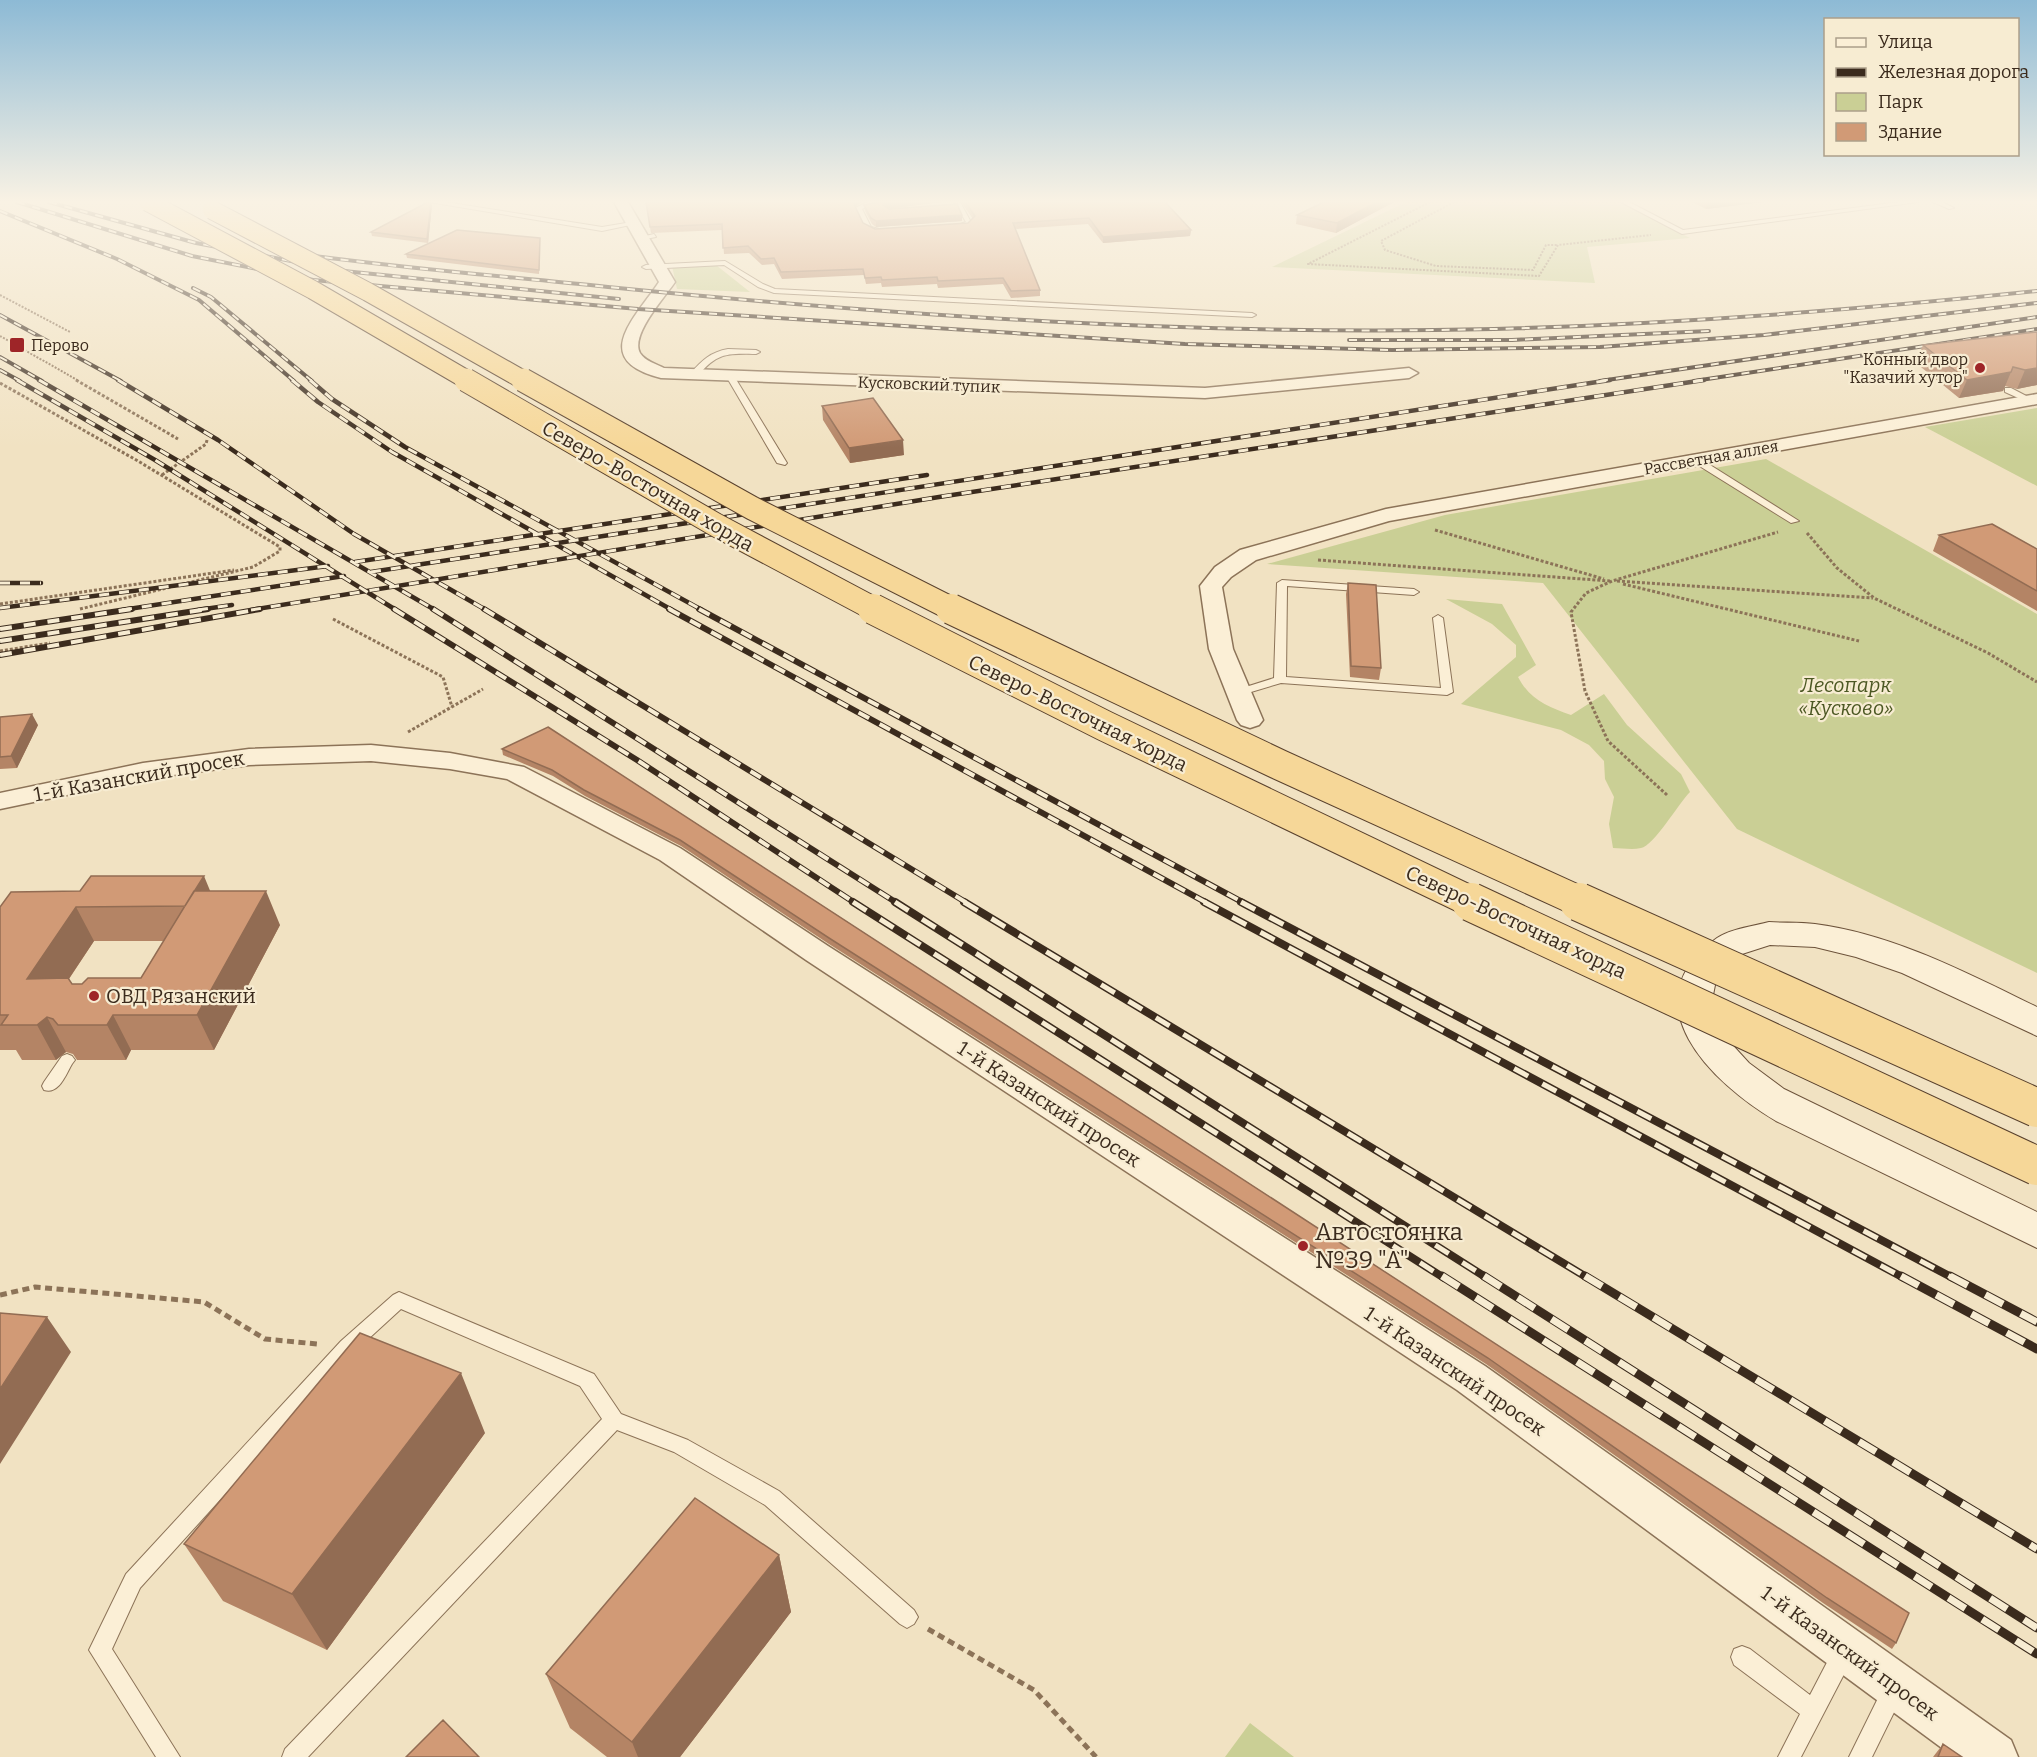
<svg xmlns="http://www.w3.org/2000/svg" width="2037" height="1757" font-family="Bitter,serif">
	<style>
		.green { fill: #cacf95 }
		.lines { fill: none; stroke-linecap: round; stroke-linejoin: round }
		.service-casing { stroke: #8c7358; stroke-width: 2 }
		.minor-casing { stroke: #8c7358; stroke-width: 3 }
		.secondary-casing { stroke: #6d533b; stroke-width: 2 }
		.path-far2 { stroke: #8c7358; stroke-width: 2; stroke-dasharray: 2 1.5; stroke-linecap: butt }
		.path-far1 { stroke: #8c7358; stroke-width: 3; stroke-dasharray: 3 2; stroke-linecap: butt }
		.path { stroke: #8c7358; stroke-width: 5; stroke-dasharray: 7 4.5; stroke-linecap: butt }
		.service { fill: #fbefd6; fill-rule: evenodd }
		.minor { fill: #fbefd6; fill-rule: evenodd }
		.secondary { fill: #fbefd6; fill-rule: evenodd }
		.rail-far4-casing { stroke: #3b2b1d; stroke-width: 4 }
		.rail-far3-casing { stroke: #3b2b1d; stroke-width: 4.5 }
		.rail-far2-casing { stroke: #3b2b1d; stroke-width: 6 }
		.rail-far1-casing { stroke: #3b2b1d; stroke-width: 8 }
		.rail-casing { stroke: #3b2b1d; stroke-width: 9 }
		.rail-far4 { stroke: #f7ecd2; stroke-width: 2; stroke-dasharray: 8; stroke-linecap: butt }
		.rail-far3 { stroke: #f7ecd2; stroke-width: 3; stroke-dasharray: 10; stroke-linecap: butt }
		.rail-far2 { stroke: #f7ecd2; stroke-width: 4; stroke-dasharray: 12; stroke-linecap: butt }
		.rail-far1 { stroke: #f7ecd2; stroke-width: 5; stroke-dasharray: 16; stroke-linecap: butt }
		.rail { stroke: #f7ecd2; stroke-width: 7; stroke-dasharray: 20; stroke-linecap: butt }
		.primary-bridge-far3-casing { stroke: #59412d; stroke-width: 20; stroke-linecap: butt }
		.primary-bridge-far2-casing { stroke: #59412d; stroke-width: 25; stroke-linecap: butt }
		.primary-bridge-far1-casing { stroke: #59412d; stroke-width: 32; stroke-linecap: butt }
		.primary-bridge-casing { stroke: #59412d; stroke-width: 40; stroke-linecap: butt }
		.primary-bridge-far3 { stroke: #f6d798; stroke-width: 18 }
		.primary-bridge-far2 { stroke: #f6d798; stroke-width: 23 }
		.primary-bridge-far1 { stroke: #f6d798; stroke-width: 30 }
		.primary-bridge { stroke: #f6d798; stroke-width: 38 }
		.wall { fill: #b48465; fill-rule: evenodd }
		.shaded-wall { fill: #926c53 }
		.building { fill: #d19a76; stroke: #926c53; stroke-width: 1.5 }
		.poi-dot { fill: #9e2528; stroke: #f7ecd2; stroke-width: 2 }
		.labels { text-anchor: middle; stroke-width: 4.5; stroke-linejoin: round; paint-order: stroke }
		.far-poi-label { font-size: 16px; fill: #3b2b1d; stroke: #f7ecd2; text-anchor: start }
		.far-street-label { font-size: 16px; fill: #3b2b1d; stroke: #f7ecd2 }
		.street-label { font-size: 20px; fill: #3b2b1d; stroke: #f7ecd2 }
		.park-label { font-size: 20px; font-style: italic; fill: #4c5823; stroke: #f7ecd2 }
		.poi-label { font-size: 20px; fill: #3b2b1d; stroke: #f7ecd2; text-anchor: start }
		.near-poi-label { font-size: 24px; fill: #3b2b1d; stroke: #f7ecd2; text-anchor: start }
	</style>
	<rect width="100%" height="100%" fill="#f1e2c2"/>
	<path class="green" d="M 1406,202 L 1620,202 L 1690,238 L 1587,247 L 1595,283 L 1272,267 Z
		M 716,265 L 750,292 L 677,289 L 672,266 Z
		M 2037,408 L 2037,486 L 1925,427 Z
		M 1766,459 L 2037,614 L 2037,973 L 1737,829 L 1543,583 L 1267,564 L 1445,515 Z
		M 1446,599 L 1502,604 L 1536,665 L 1518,677 C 1530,700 1548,707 1571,715 L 1604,694 L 1627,725 L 1681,774 L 1690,792 C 1678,804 1654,846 1641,848 C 1632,850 1622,848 1613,848 L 1609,824 L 1614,797 L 1605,779 L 1604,761 L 1589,745 L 1561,730 L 1461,704 L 1516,657 L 1516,645 L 1492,624 Z
		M 1250,1723 L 1294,1757 L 1225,1757 Z"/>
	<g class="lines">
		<defs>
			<path id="service" d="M 429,202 L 445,202 L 602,227 L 632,222 L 635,224 L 602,231 Z
				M 868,202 L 903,202 L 869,206 L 862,209 L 871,227 L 883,230 L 881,233 L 866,229 L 855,208 Z
				M 954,202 L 960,202 L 972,224 L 955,228 L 955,226 L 966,222 Z
				M 1621,202 L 1629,202 L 1683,230 L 1899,202 L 1918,202 L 1682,234 Z
				M 1933,202 L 1942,202 L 1954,208 L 1949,209 Z
				M 654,234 L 656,237 L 640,240 L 637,238 Z
				M 725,261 L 763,284 L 775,289 L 1252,313 L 1256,315 L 1252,317 L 774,293 L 758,287 L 724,265 L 646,269 L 642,267 L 646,265 Z
				M 728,349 L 756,350 L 760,352 L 756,354 C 727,353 716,353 697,377 L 691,377 L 691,373 C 702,360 711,352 728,349 Z
				M 727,374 L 734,376 L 787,463 L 785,465 L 777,463 L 726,376 Z
				M 2005,388 L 2011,388 L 2034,400 L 2027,402 L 2005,392 Z
				M 1696,457 L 1699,458 L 1799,521 L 1791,523 L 1693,462 L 1691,460 Z
				M 1282,580 L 1414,589 L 1419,592 L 1414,595 L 1287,586 L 1286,677 L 1441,688 L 1433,618 L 1438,615 L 1443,618 L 1453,692 L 1447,695 L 1281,683 L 1241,695 L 1233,695 L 1231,693 L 1233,691 L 1274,678 L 1277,583 Z
				M 67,1054 L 72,1056 L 75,1060 L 72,1064 C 66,1074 59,1095 44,1090 L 42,1086 L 44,1082 L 62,1056 Z
				M 399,1292 L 594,1374 L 621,1414 L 688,1440 L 779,1491 L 914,1610 L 918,1617 L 914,1624 L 907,1628 L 900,1624 L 765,1505 L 674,1452 L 617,1430 L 308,1757 L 282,1757 L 285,1749 L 602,1419 L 580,1386 L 401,1309 L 353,1353 L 140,1588 L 112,1649 L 180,1757 L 156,1757 L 89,1650 L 126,1574 L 341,1341 L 393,1295 Z
				M 1843,1644 L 1851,1647 L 1854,1655 L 1801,1757 L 1778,1757 L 1800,1714 L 1734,1665 L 1731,1657 L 1734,1649 L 1742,1646 L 1750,1649 L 1810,1695 L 1835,1647 Z
				M 1893,1681 L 1901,1684 L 1904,1692 L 1872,1757 L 1849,1757 L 1885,1684 Z"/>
			<path id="minor" d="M 614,202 L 628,202 L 675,282 C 665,297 630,335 640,353 C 645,361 656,364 664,368 L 1205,388 L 1409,368 L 1418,373 L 1409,378 L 1205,398 L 661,378 C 588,360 636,317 659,282 Z
				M 2037,394 L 2037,404 L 1389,521 L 1256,560 L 1231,577 L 1222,587 L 1233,649 L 1263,720 L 1259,725 L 1250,728 L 1241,725 L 1237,720 L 1209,649 L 1200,586 L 1215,567 L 1240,550 L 1386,509 Z
				M 371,745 L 450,753 L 524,767 L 680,848 L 828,946 L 1485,1366 L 2011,1740 L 2018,1757 L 1954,1757 L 1457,1390 L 806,960 L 660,860 L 507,779 L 450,769 L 371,761 L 249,765 L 143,779 L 0,809 L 0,793 L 143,763 L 249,749 Z"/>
			<path id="secondary" d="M 1769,922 C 1784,923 1800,922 1815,924 C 1893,934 1967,973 2037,1007 L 2037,1036 L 1902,973 L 1856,957 L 1815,947 L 1770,945 L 1742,954 L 1716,980 L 1713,995 L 1716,1017 L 1727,1039 L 1749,1063 L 1784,1089 L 2037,1212 L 2037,1248 L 1776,1121 C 1712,1083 1627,1002 1717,938 C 1730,929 1754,926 1769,922 Z"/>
		</defs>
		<use href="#service" class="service-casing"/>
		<use href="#minor" class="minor-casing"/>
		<use href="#secondary" class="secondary-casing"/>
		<path class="path-far2" d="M 1430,202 L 1308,264 L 1539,276 L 1558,245 L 1651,235
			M 1454,202 L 1381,241 L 1385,250 L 1436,266 L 1533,270 L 1546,245 L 1558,245
			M 0,295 L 70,332
			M 0,336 L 79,381"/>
		<path class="path-far1" d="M 76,380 L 178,439
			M 0,383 L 138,461 L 280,547 L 280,551 L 253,567 L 80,609
			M 162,475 L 206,444 L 207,440
			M 1435,530 L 1604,579
			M 1807,533 L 1837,568 L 1874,598 L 1988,653 L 2037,682
			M 1318,560 L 1610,581
			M 1617,581 L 1873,598
			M 1623,584 L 1859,641
			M 0,604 L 234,570
			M 333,619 L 443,677 L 452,707
			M 0,651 L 50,643
			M 408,732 L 483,689
			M 1667,795 L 1608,741 L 1585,691 L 1571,612 L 1586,593 L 1612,581 L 1778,532"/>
		<path class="path" d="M 0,1295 L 35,1287 L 204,1302 L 265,1339 L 317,1344
			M 928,1629 L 1034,1690 L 1096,1757"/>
		<use href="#service" class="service"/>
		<use href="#minor" class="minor"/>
		<use href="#secondary" class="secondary"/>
		<defs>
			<path id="rail-far4" d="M 17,202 L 192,256 L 313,280 L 638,309 L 1185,344 L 1392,350 L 1600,347 L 1764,335 L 2037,303
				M 49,202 L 196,243 L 344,271 L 619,299
				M 0,211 L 117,259 L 199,300 L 294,381
				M 293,253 C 397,268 503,276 608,287 C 902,316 1198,336 1494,329 C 1676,324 1856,310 2037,291
				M 193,288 L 211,297 L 312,381
				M 0,315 L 121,381
				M 1349,340 L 1512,340 L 1709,331
				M 0,357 L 42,381
				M 0,370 L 20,381
				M 1600,381 L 2037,317
				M 1694,381 L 2037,329"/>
			<path id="rail-far3" d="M 17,380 L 155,460 L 396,610
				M 39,380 L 435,610
				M 118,380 L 218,440 L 354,534 L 486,610
				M 292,380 L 318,402 L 392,452 L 672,610
				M 310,380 L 332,399 L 405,447 L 702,610
				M 355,562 L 927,475
				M 371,572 L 1610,380
				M 0,583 L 41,583
				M 0,608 L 328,566
				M 122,610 L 344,576
				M 198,610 L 232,605
				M 251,610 L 939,497 L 1704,380"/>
			<path id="rail-far2" d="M 394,609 L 637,760 L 855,903
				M 433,609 L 897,903
				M 484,609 L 967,903
				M 669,609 L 1207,903
				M 699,609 L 1244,903
				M 0,629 L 132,609
				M 0,641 L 208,609
				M 0,655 L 260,609"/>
			<path id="rail-far1" d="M 853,902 L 1444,1278
				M 895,902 L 1487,1278
				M 964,902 L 1588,1278
				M 1204,902 L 1904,1278
				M 1241,902 L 1953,1278"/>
			<path id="rail" d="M 1442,1276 L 2037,1654
				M 1484,1276 L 2037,1628
				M 1585,1276 L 2037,1549
				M 1901,1276 L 2037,1349
				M 1950,1276 L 2037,1322"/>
		</defs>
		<use href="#rail-far4" class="rail-far4-casing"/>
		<use href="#rail-far3" class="rail-far3-casing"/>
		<use href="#rail-far2" class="rail-far2-casing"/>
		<use href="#rail-far1" class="rail-far1-casing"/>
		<use href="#rail" class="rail-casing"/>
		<use href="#rail-far4" class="rail-far4"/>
		<use href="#rail-far3" class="rail-far3"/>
		<use href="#rail-far2" class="rail-far2"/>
		<use href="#rail-far1" class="rail-far1"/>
		<use href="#rail" class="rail"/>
		<defs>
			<path id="primary-bridge-far3" d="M 148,202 L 313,290 L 469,381
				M 212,210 L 368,292 L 525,381"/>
			<path id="primary-bridge-far2" d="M 466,380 L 716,525 L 876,610
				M 523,380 L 752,508 L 954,610"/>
			<path id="primary-bridge-far1" d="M 873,609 L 1105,726 L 1474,903
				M 951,609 L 1280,765 L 1583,903"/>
			<path id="primary-bridge" d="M 1471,902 L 2037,1166
				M 1579,902 L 2037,1108"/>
		</defs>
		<use href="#primary-bridge-far3" class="primary-bridge-far3-casing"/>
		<use href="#primary-bridge-far2" class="primary-bridge-far2-casing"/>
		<use href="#primary-bridge-far1" class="primary-bridge-far1-casing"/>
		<use href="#primary-bridge" class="primary-bridge-casing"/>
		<use href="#primary-bridge-far3" class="primary-bridge-far3"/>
		<use href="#primary-bridge-far2" class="primary-bridge-far2"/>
		<use href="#primary-bridge-far1" class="primary-bridge-far1"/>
		<use href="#primary-bridge" class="primary-bridge"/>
	</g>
	<path class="wall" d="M 646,202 L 862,202 L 855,207 L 863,223 L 875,229 L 968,223 L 973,219 L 961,202 L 1165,202 L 1191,230 L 1190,236 L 1103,243 L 1088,224 L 1015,229 L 1040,290 L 1040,296 L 1011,298 L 1003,284 L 938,288 L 937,284 L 882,287 L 881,283 L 866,284 L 864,275 L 782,279 L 774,264 L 762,265 L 749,253 L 724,254 L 722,230 L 651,233 Z
		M 941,202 L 888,209 L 962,215 L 962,221 L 876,227 L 872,224 L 865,211 L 864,205 Z
		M 1394,202 L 1336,233 L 1296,224 L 1297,215 Z
		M 1692,202 L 1763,202 L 1706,209 Z
		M 432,205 L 428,243 L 372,236 L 371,232 Z
		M 540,242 L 539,274 L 407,258 L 406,254 Z
		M 2037,332 L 2037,385 L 2017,389 L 2005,386 L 2003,391 L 1959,398 L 1916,363 L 1923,345 Z
		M 822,406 L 904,455 L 850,463 L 823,420 Z
		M 1939,535 L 2037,549 L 2037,611 L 1933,551 Z
		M 1348,583 L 1381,668 L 1379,680 L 1350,677 L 1346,594 Z
		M 0,717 L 38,725 L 17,768 L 0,769 Z
		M 548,727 L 1909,1613 L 1896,1643 L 1892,1649 L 1823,1603 L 1486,1364 L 829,944 L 681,846 L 585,796 L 553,776 L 503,755 L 502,749 Z
		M 210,891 L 280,925 L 214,1050 L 131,1050 L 126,1060 L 77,1060 L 73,1054 L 66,1052 L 56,1060 L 22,1060 L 16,1050 L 0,1050 L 0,907 ZM 94,941 L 164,941 L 141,978 L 82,984 L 72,984 L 69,979 Z
		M 485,1433 L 327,1650 L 223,1601 L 184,1544 Z
		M 779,1555 L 791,1612 L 680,1757 L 607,1757 L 570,1728 L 546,1674 Z
		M 1943,1744 L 1962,1757 L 1933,1757 Z"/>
	<path class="shaded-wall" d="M 431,202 L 432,205 L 428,243 L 427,239 Z
		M 853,202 L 862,202 L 853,208 Z
		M 891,202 L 941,202 L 886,209 L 883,205 L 885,203 Z
		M 1377,202 L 1394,202 L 1336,233 L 1337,223 Z
		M 1708,202 L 1763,202 L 1706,209 Z
		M 962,215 L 962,221 L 876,227 L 876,221 Z
		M 1191,230 L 1190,236 L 1103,243 L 1103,237 Z
		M 2037,368 L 2037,385 L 2017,389 L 2025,370 Z
		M 2011,372 L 2003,391 L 1959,398 L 1967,380 Z
		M 903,440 L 904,455 L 850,463 L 849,448 Z
		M 32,714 L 38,725 L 17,768 L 11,756 Z
		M 204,876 L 218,910 L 185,906 Z
		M 266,891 L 280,925 L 214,1050 L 197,1015 Z
		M 76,907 L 94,941 L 46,1013 L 27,979 Z
		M 113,1015 L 131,1050 L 126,1060 L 107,1025 Z
		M 47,1017 L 66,1052 L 56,1060 L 37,1025 Z
		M 47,1317 L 71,1352 L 0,1464 L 0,1389 Z
		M 461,1373 L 485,1433 L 327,1650 L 292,1594 Z
		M 779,1555 L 791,1612 L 680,1757 L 638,1757 L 632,1742 Z"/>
	<path class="building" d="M 428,202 L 431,202 L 427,239 L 371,232 Z
		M 646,202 L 853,202 L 863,223 L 875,229 L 968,223 L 975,216 L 965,202 L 1165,202 L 1191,230 L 1103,237 L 1089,218 L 1013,223 L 1040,290 L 1011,291 L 1003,278 L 938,281 L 937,277 L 882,280 L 881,277 L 865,278 L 863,269 L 781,272 L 774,258 L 761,259 L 748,246 L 723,248 L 722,224 L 650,227 Z
		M 880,202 L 891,202 L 885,203 L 883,205 L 889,209 L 957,204 L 962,215 L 876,221 L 871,218 L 864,205 Z
		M 1324,202 L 1377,202 L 1337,223 L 1297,215 Z
		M 457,230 L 540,238 L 539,270 L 406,254 Z
		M 2037,332 L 2037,368 L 2025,370 L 2013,367 L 2011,372 L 1967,380 L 1923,345 Z
		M 873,398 L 903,440 L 849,448 L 822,406 Z
		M 1992,524 L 2037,549 L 2037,591 L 1939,535 Z
		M 1348,583 L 1376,585 L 1381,668 L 1351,666 Z
		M 32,714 L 11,756 L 0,757 L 0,717 Z
		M 548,727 L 1909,1613 L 1896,1643 L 1827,1598 L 1488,1358 L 829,938 L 680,840 L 584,790 L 552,770 L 502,749 Z
		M 91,876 L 204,876 L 185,906 L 76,907 L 27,979 L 68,978 L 72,984 L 82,984 L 88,978 L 141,978 L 194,891 L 266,891 L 197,1015 L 113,1015 L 107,1025 L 58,1025 L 53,1019 L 47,1017 L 37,1025 L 1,1025 L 8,1015 L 0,1015 L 0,907 L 11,892 L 80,891 Z
		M 0,1313 L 47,1317 L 0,1389 Z
		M 360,1333 L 461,1373 L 292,1594 L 184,1544 Z
		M 695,1498 L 779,1555 L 632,1742 L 546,1674 Z
		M 443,1720 L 479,1757 L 406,1757 Z
		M 1943,1744 L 1962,1757 L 1938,1757 Z"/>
	<linearGradient id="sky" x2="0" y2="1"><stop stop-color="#8dbad5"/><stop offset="0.45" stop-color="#f9f2e4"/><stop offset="1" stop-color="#f9f2e4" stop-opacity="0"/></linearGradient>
	<rect width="2037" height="448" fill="url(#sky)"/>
	<g class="poi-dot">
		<rect x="9" y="337" width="16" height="16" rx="3"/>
		<circle cx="1980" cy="368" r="6"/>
		<circle cx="94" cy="996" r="6"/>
		<circle cx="1303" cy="1246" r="6"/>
	</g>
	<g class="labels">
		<g class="far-poi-label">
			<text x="31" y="351">Перово</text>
			<text x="1968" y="365" text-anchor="end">Конный двор<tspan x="1968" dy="18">"Казачий хутор"</tspan></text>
		</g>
		<g class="far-street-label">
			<text transform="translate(929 384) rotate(2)" y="6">Кусковский тупик</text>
			<text transform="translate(1711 457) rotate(-10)" y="6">Рассветная аллея</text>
		</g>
		<g class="street-label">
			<text transform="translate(648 486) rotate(30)" y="7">Северо-Восточная хорда</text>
			<text transform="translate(1078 713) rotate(26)" y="7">Северо-Восточная хорда</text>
			<text transform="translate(139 776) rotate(-10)" y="7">1-й Казанский просек</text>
			<text transform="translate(1516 922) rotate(25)" y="7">Северо-Восточная хорда</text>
			<text transform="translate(1049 1104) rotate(33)" y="7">1-й Казанский просек</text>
			<text transform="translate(1455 1371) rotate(34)" y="7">1-й Казанский просек</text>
			<text transform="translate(1850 1653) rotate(36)" y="7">1-й Казанский просек</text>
		</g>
		<g class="park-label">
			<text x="1846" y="692">Лесопарк<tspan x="1846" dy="23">«Кусково»</tspan></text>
		</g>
		<g class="poi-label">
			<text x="106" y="1003">ОВД Рязанский</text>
		</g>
		<g class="near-poi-label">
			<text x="1315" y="1240">Автостоянка<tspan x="1315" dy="28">№39 "А"</tspan></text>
		</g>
	</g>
	<rect x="1824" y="18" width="195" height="138" fill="#f7ecd2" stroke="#ac9f8a" stroke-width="1.5"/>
	<rect x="1836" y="38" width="30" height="9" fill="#fbefd6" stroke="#ac9f8a" stroke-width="1.5"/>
	<text x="1878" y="48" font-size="18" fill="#3b2b1d">Улица</text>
	<rect x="1836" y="68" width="30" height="9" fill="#3b2b1d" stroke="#ac9f8a" stroke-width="1.5"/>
	<text x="1878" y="78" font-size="18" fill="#3b2b1d">Железная дорога</text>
	<rect x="1836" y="93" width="30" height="18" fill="#cacf95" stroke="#ac9f8a" stroke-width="1.5"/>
	<text x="1878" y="108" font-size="18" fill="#3b2b1d">Парк</text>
	<rect x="1836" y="123" width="30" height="18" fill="#d19a76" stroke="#ac9f8a" stroke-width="1.5"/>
	<text x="1878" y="138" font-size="18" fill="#3b2b1d">Здание</text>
</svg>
